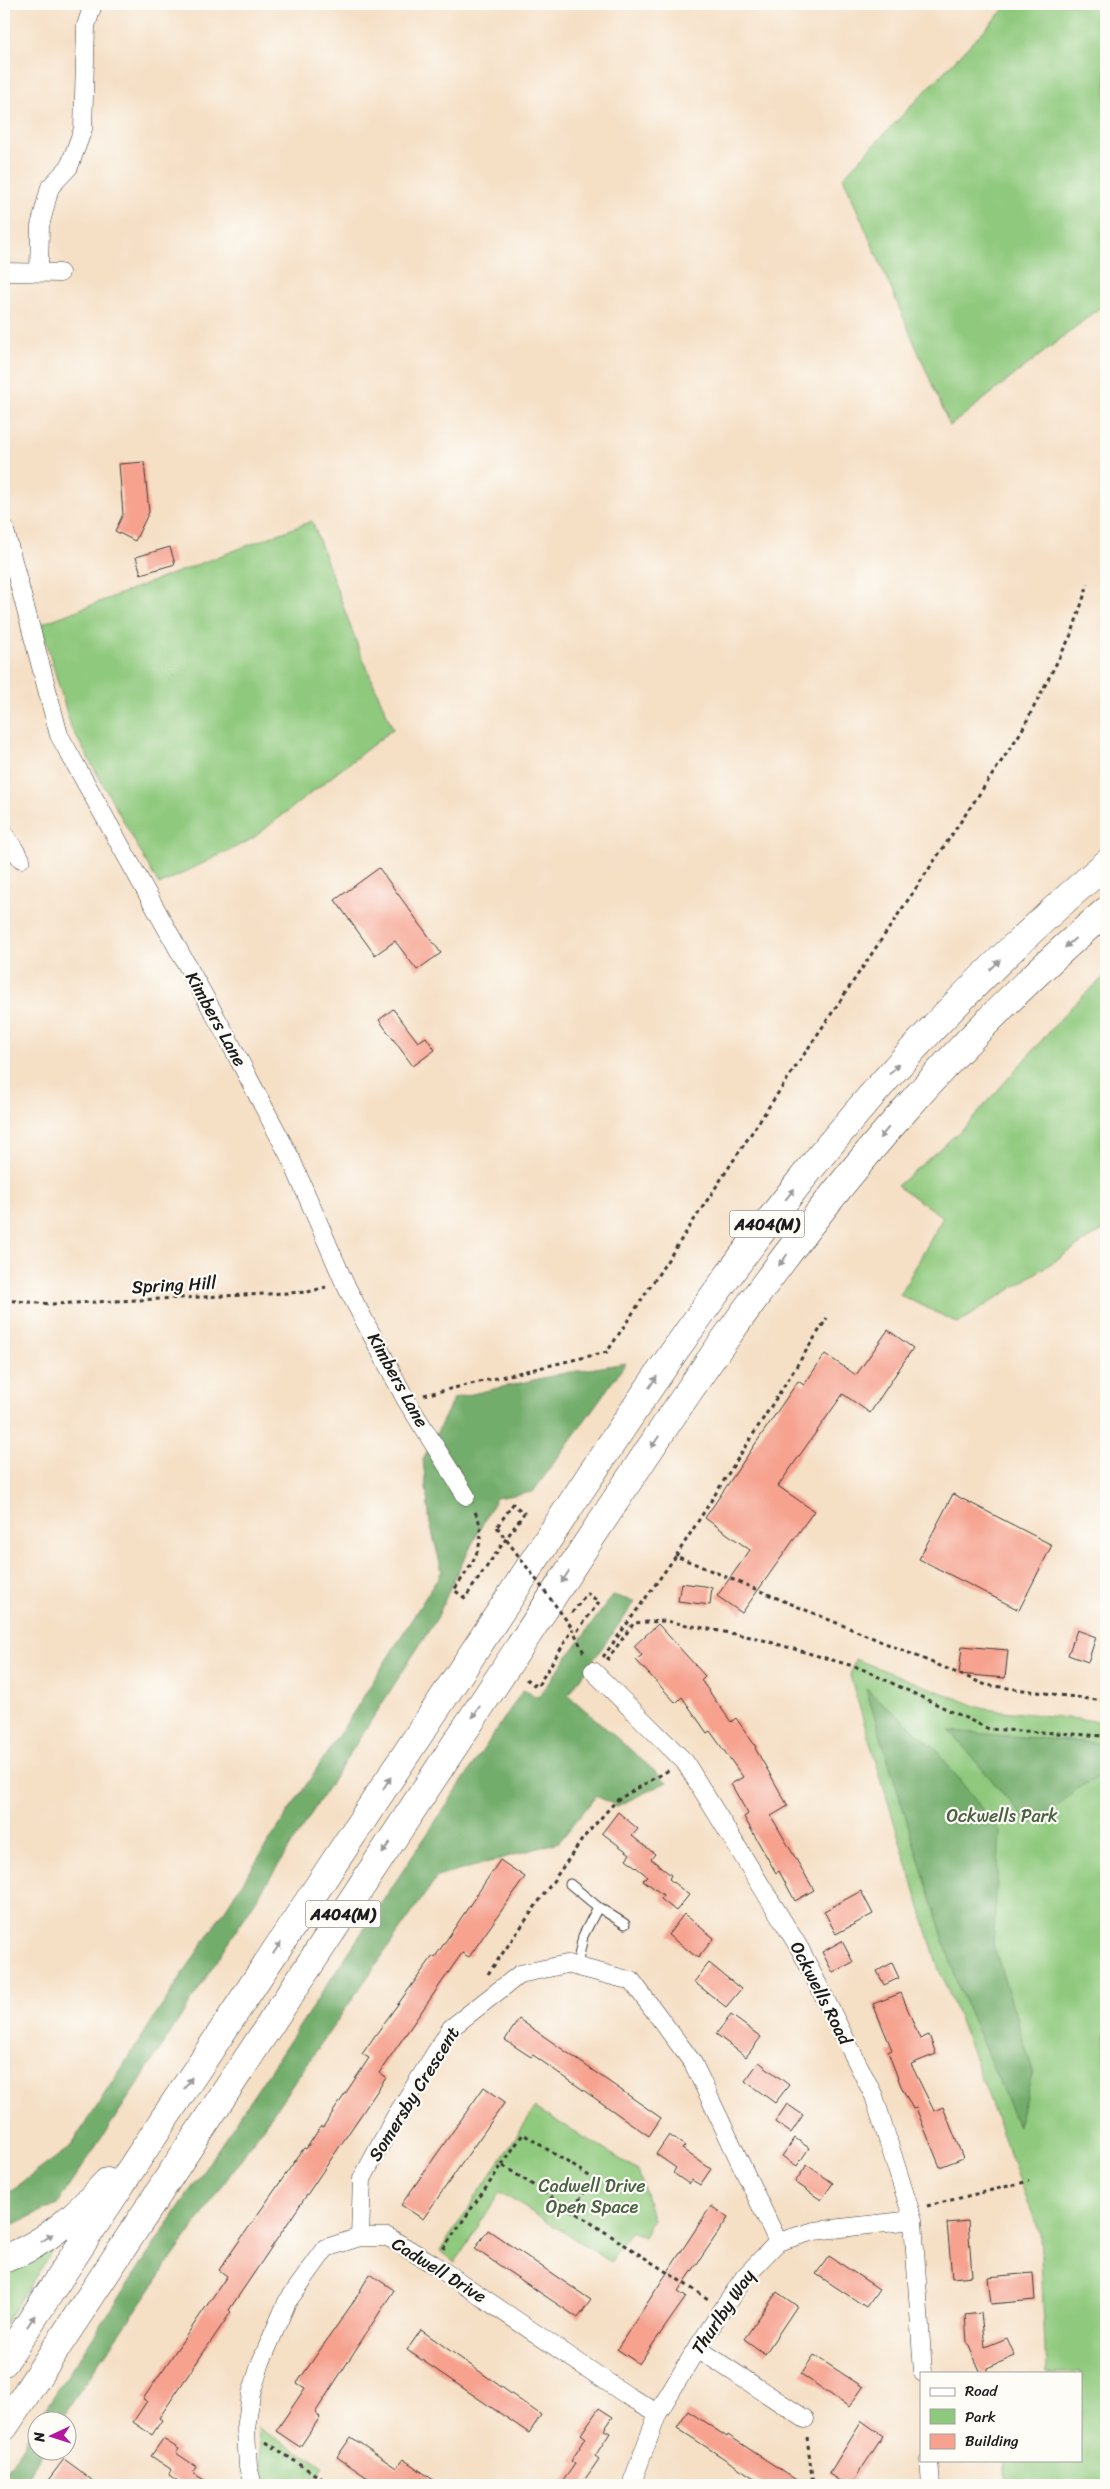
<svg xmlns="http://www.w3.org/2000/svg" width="1110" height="2489" font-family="Sriracha,sans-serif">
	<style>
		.green { fill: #8fc97d; stroke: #56724c }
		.forest { fill: #73ad6c; stroke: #486444 }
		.building { fill: #f6a28f }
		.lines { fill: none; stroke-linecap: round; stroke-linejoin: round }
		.service-casing { stroke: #3d3935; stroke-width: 11 }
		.minor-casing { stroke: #3d3935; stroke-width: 19 }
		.motorway-casing { stroke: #3d3935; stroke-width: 29 }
		.path { stroke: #3d3935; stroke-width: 3; stroke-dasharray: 4 4; stroke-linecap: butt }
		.service { stroke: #fff; stroke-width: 9 }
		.minor { stroke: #fff; stroke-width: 18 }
		.motorway { stroke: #fff; stroke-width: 28 }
		.path-bridge { stroke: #3d3935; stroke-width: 3; stroke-dasharray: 4 4; stroke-linecap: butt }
		.oneway { fill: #999 }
		.labels { text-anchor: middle; stroke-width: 4.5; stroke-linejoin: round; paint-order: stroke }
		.shield { fill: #fdfcf7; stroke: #605f5e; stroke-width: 1 }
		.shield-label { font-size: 16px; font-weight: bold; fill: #1c1c1c }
		.street-label { font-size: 18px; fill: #1c1c1c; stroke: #fdfcf7 }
		.park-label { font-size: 18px; fill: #4a6143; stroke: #fdfcf7 }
	</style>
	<rect width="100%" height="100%" fill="#fdfcf7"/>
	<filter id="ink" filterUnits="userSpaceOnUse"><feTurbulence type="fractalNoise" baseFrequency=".02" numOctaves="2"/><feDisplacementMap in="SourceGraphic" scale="10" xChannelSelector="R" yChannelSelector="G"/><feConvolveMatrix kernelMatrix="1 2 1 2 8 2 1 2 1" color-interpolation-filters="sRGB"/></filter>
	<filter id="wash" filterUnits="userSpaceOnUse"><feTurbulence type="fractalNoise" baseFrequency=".0096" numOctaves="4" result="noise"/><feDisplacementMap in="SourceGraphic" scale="20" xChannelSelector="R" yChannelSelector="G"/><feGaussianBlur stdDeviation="1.12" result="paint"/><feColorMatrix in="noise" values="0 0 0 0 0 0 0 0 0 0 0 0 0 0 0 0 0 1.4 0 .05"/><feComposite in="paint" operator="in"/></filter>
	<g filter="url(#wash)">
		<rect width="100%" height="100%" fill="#f5dfc5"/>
		<path class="green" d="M 1009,4 L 1106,4 L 1106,303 L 950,426 L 843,177 Z
			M 312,521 L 360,652 L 393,729 L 252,839 L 159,885 L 71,727 L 41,624 Z
			M 1106,975 L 1106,1228 L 958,1323 L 900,1295 L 943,1217 L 897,1186 L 968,1124 L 1071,1007 Z
			M 855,1659 L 984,1709 L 1106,1722 L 1106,2485 L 1005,2485 L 1005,2460 L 1081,2460 L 1081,2373 L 1046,2373 L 1040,2234 L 958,2015 L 938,1967 L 850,1676 Z
			M 535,2108 L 638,2170 L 653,2220 L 644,2237 L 631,2231 L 611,2262 L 500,2192 L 455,2263 L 440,2251 Z
			M 59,2241 L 4,2325 L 4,2269 Z
			M 258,2428 L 323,2466 L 314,2485 L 266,2485 L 262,2480 Z"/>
		<path class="forest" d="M 626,1363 L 533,1492 L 496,1498 L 456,1575 L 437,1618 L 137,2085 L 57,2204 L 4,2229 L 4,2196 L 70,2147 L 355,1710 L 442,1571 L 430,1524 L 423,1460 L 454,1398 L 565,1373 Z
			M 613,1595 L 635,1602 L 568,1695 L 667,1782 L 617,1806 L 596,1796 L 559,1842 L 437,1877 L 79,2392 L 61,2421 L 38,2422 L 38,2452 L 43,2452 L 22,2485 L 4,2485 L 4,2476 L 45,2409 L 523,1690 L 538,1697 Z
			M 866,1689 L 933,1746 L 1000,1832 L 993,1944 L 1033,2071 L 1018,2126 L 958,1986 Z
			M 950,1731 L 1106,1744 L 1106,1773 L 1076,1789 L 1056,1809 L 1036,1823 L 1023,1817 Z"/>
		<g id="blocks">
			<path class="building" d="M 144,462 L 149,512 L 135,541 L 115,531 L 123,514 L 119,464 Z
				M 170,547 L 175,564 L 141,574 L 136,557 Z
				M 379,868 L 441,953 L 417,970 L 395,941 L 375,955 L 335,900 Z
				M 393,1009 L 418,1042 L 426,1037 L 435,1050 L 413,1066 L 379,1020 Z
				M 888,1330 L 913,1348 L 870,1413 L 843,1394 L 778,1486 L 814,1511 L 742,1613 L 717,1596 L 750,1550 L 705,1518 L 798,1381 L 804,1385 L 825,1354 L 856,1375 Z
				M 953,1494 L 1052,1545 L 1019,1610 L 919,1559 Z
				M 681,1583 L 712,1587 L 710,1605 L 678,1601 Z
				M 658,1624 L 705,1676 L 701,1680 L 731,1722 L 736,1718 L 756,1747 L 755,1748 L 788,1806 L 771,1816 L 814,1890 L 795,1901 L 779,1871 L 776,1873 L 744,1817 L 748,1814 L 731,1784 L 743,1777 L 710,1731 L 707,1733 L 682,1697 L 676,1703 L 636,1660 L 642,1655 L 634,1646 Z
				M 1077,1630 L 1096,1637 L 1088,1662 L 1068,1655 Z
				M 962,1646 L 1008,1650 L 1005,1678 L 959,1674 Z
				M 618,1812 L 638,1829 L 632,1836 L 655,1854 L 651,1859 L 671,1875 L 669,1879 L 689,1895 L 676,1911 L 661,1899 L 663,1895 L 643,1880 L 647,1876 L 626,1859 L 630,1854 L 602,1833 Z
				M 500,1860 L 525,1877 L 469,1957 L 462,1953 L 379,2073 L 386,2078 L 229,2310 L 231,2312 L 159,2418 L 162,2420 L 152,2435 L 133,2422 L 147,2401 L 143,2399 L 227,2276 L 219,2270 L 304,2148 L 306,2149 L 321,2126 L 323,2127 L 369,2058 L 362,2054 L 374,2037 L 433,1956 L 435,1957 Z
				M 861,1891 L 873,1914 L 836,1934 L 824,1911 Z
				M 684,1914 L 714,1938 L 698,1958 L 668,1935 Z
				M 842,1941 L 853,1962 L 833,1973 L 822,1952 Z
				M 709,1963 L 741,1989 L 726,2007 L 694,1982 Z
				M 892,1963 L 899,1978 L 884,1985 L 877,1971 Z
				M 901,1993 L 920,2039 L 929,2035 L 936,2054 L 911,2064 L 934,2111 L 943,2107 L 963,2158 L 940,2167 L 916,2108 L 913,2109 L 901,2086 L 888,2052 L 892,2050 L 873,2004 Z
				M 731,2015 L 761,2037 L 746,2057 L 716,2034 Z
				M 519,2019 L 661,2118 L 649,2136 L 533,2055 L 531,2057 L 505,2040 Z
				M 759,2062 L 789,2085 L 775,2103 L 745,2081 Z
				M 484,2087 L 505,2102 L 423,2219 L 401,2205 Z
				M 787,2104 L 803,2115 L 791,2133 L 775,2122 Z
				M 669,2135 L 685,2146 L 682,2149 L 711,2169 L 700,2185 L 692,2180 L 689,2184 L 673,2173 L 676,2168 L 656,2154 Z
				M 795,2138 L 809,2148 L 797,2166 L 782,2156 Z
				M 807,2165 L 833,2183 L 821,2200 L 795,2182 Z
				M 711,2206 L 728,2218 L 678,2292 L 686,2297 L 639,2364 L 617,2349 Z
				M 968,2221 L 972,2276 L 952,2278 L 947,2223 Z
				M 488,2230 L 591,2300 L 578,2318 L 475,2249 Z
				M 829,2256 L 879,2289 L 866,2307 L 816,2274 Z
				M 1033,2273 L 1035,2300 L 991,2304 L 988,2277 Z
				M 370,2274 L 394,2290 L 315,2413 L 320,2417 L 300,2447 L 276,2431 L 305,2388 L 297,2383 L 352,2304 Z
				M 777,2292 L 797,2306 L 765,2354 L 744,2339 Z
				M 981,2313 L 985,2347 L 1007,2338 L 1015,2356 L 987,2368 L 987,2373 L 981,2373 L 967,2342 L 965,2315 Z
				M 421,2330 L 541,2415 L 529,2433 L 407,2350 Z
				M 814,2355 L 863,2387 L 849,2407 L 801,2374 Z
				M 599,2408 L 613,2417 L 604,2430 L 610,2433 L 595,2456 L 599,2459 L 581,2485 L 560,2485 L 575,2464 L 571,2461 L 586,2438 L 581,2434 Z
				M 688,2411 L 727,2437 L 728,2435 L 804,2485 L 765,2485 L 677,2428 Z
				M 862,2421 L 883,2436 L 851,2485 L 846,2485 L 829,2474 Z
				M 351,2437 L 396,2468 L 403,2459 L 441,2485 L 378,2485 L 337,2457 Z
				M 163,2439 L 179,2449 L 176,2453 L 197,2467 L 193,2473 L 212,2485 L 184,2485 L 169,2475 L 172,2470 L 151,2456 Z
				M 64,2459 L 79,2470 L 98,2485 L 58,2485 L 49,2479 Z"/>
		</g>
	</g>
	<g filter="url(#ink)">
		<use href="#blocks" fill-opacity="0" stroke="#3d3935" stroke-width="1"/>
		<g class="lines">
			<defs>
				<path id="service" d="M 570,1884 L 598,1907 L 625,1924
					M 577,1966 L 583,1936 L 598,1907"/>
				<path id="minor" d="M 4,272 L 60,273
					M 39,273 L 40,226 L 50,187 L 69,167 L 83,129 L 86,26 L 93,4
					M 4,527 L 59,735 L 227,1037 L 291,1159 L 344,1282 L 406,1400 L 466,1496
					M 4,834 L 21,859
					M 593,1671 L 685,1762 L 800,1949 L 874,2096 L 913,2220 L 923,2373
					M 360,2237 L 362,2179 L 394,2119 L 451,2028 L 520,1974 L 567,1964 L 632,1981 L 693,2063 L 778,2242
					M 697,2348 L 805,2419
					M 929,2460 L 931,2485
					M 253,2485 L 248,2467 L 246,2429 L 251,2394 L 261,2362 L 287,2302 L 326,2248 L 360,2237 L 388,2237 L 433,2264 L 628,2396 L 658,2413
					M 631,2485 L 658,2413 L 697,2348 L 745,2276 L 778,2242 L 814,2231 L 913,2220"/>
				<path id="motorway" d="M 4,2259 C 47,2243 77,2215 107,2182
					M 4,2362 C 160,2124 318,1887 475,1650 C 575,1499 672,1346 783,1203 C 879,1079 987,965 1106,864
					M 4,2427 C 168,2177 334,1928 499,1678 C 627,1484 750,1284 905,1110 C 967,1039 1035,972 1106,911"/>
			</defs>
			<use href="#service" class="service-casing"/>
			<use href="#minor" class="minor-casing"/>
			<use href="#motorway" class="motorway-casing"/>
			<path class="path" d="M 4,1300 L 52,1304 L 308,1292 L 326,1287
				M 424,1395 L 607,1352 L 772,1102 L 1021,732 L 1072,633 L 1088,584
				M 475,1512 C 491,1541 470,1567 454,1590 L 465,1598 L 524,1513 L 513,1504 L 497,1527
				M 676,1556 L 827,1318
				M 572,1613 L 587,1593 L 599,1602 L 575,1634 L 585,1655
				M 603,1657 L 676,1556 L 986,1685 L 1104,1701
				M 607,1660 L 634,1623 L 666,1621 L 756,1638 L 860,1668 L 989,1729 L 1106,1736
				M 526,1679 L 537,1687 L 573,1629
				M 488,1974 L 584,1837 L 617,1800 L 669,1770
				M 502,2165 L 523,2134 L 594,2179 L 572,2210
				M 927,2206 L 1029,2181
				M 443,2249 L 502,2165 L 708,2299
				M 807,2437 L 813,2485
				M 266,2442 L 331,2485"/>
			<use href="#service" class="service"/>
			<use href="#minor" class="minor"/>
			<use href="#motorway" class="motorway"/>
			<path class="path-bridge" d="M 497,1527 L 573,1629"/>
		</g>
		<defs><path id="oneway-solid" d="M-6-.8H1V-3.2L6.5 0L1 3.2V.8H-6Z" transform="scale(1.25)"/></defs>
		<g class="oneway">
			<use href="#oneway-solid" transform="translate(1070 943) rotate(138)"/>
			<use href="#oneway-solid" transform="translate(995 965) rotate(-44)"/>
			<use href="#oneway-solid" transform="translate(894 1069) rotate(-48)"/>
			<use href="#oneway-solid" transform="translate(884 1133) rotate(130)"/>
			<use href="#oneway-solid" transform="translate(790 1194) rotate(-51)"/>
			<use href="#oneway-solid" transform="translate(783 1260) rotate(127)"/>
			<use href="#oneway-solid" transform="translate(653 1382) rotate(-56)"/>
			<use href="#oneway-solid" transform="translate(655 1442) rotate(124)"/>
			<use href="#oneway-solid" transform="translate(565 1577) rotate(123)"/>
			<use href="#oneway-solid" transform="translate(476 1712) rotate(123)"/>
			<use href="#oneway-solid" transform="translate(387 1783) rotate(-56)"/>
			<use href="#oneway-solid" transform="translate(386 1848) rotate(123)"/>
			<use href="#oneway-solid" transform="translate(277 1948) rotate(-56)"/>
			<use href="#oneway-solid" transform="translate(188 2083) rotate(-56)"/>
			<use href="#oneway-solid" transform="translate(47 2238) rotate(-35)"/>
			<use href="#oneway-solid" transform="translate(31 2321) rotate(-57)"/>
		</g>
	</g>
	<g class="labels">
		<g class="shield">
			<rect x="729.5" y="1210.5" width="75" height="27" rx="4"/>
			<rect x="305.5" y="1900.5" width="75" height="27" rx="4"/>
		</g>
		<g class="shield-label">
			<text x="767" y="1230">A404(M)</text>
			<text x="343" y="1920">A404(M)</text>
		</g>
		<g class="street-label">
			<text transform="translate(216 1019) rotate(61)" y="6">Kimbers Lane</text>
			<text transform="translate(174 1285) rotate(-3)" y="6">Spring Hill</text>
			<text transform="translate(398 1380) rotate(61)" y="6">Kimbers Lane</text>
			<text transform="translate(821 1993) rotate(63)" y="6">Ockwells Road</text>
			<text transform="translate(414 2094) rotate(-58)" y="6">Somersby Crescent</text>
			<text transform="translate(439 2270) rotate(32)" y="6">Cadwell Drive</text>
			<text transform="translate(723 2312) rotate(-56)" y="6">Thurlby Way</text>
		</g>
		<g class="park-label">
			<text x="1002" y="1822">Ockwells Park</text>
			<text x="592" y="2192">Cadwell Drive<tspan x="592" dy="21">Open Space</tspan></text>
		</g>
	</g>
	<rect width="1110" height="2489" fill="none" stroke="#fdfcf7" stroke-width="20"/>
	<rect x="920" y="2372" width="162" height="90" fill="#fdfcf7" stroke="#a3a29f"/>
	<rect x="930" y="2388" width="25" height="8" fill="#ffffff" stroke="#a3a29f"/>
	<text x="965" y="2396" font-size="15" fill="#1c1c1c">Road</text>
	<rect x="930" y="2409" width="25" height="15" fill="#8fc97d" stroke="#a3a29f"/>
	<text x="965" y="2422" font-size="15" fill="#1c1c1c">Park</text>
	<rect x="930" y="2434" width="25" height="15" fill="#f6a28f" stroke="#a3a29f"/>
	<text x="965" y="2446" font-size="15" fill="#1c1c1c">Building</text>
	<g transform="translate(52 2436) rotate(266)"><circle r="24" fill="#fdfcf7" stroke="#a3a29f"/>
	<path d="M0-4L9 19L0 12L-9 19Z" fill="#b5179e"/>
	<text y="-8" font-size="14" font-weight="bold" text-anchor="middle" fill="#1c1c1c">N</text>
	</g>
</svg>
